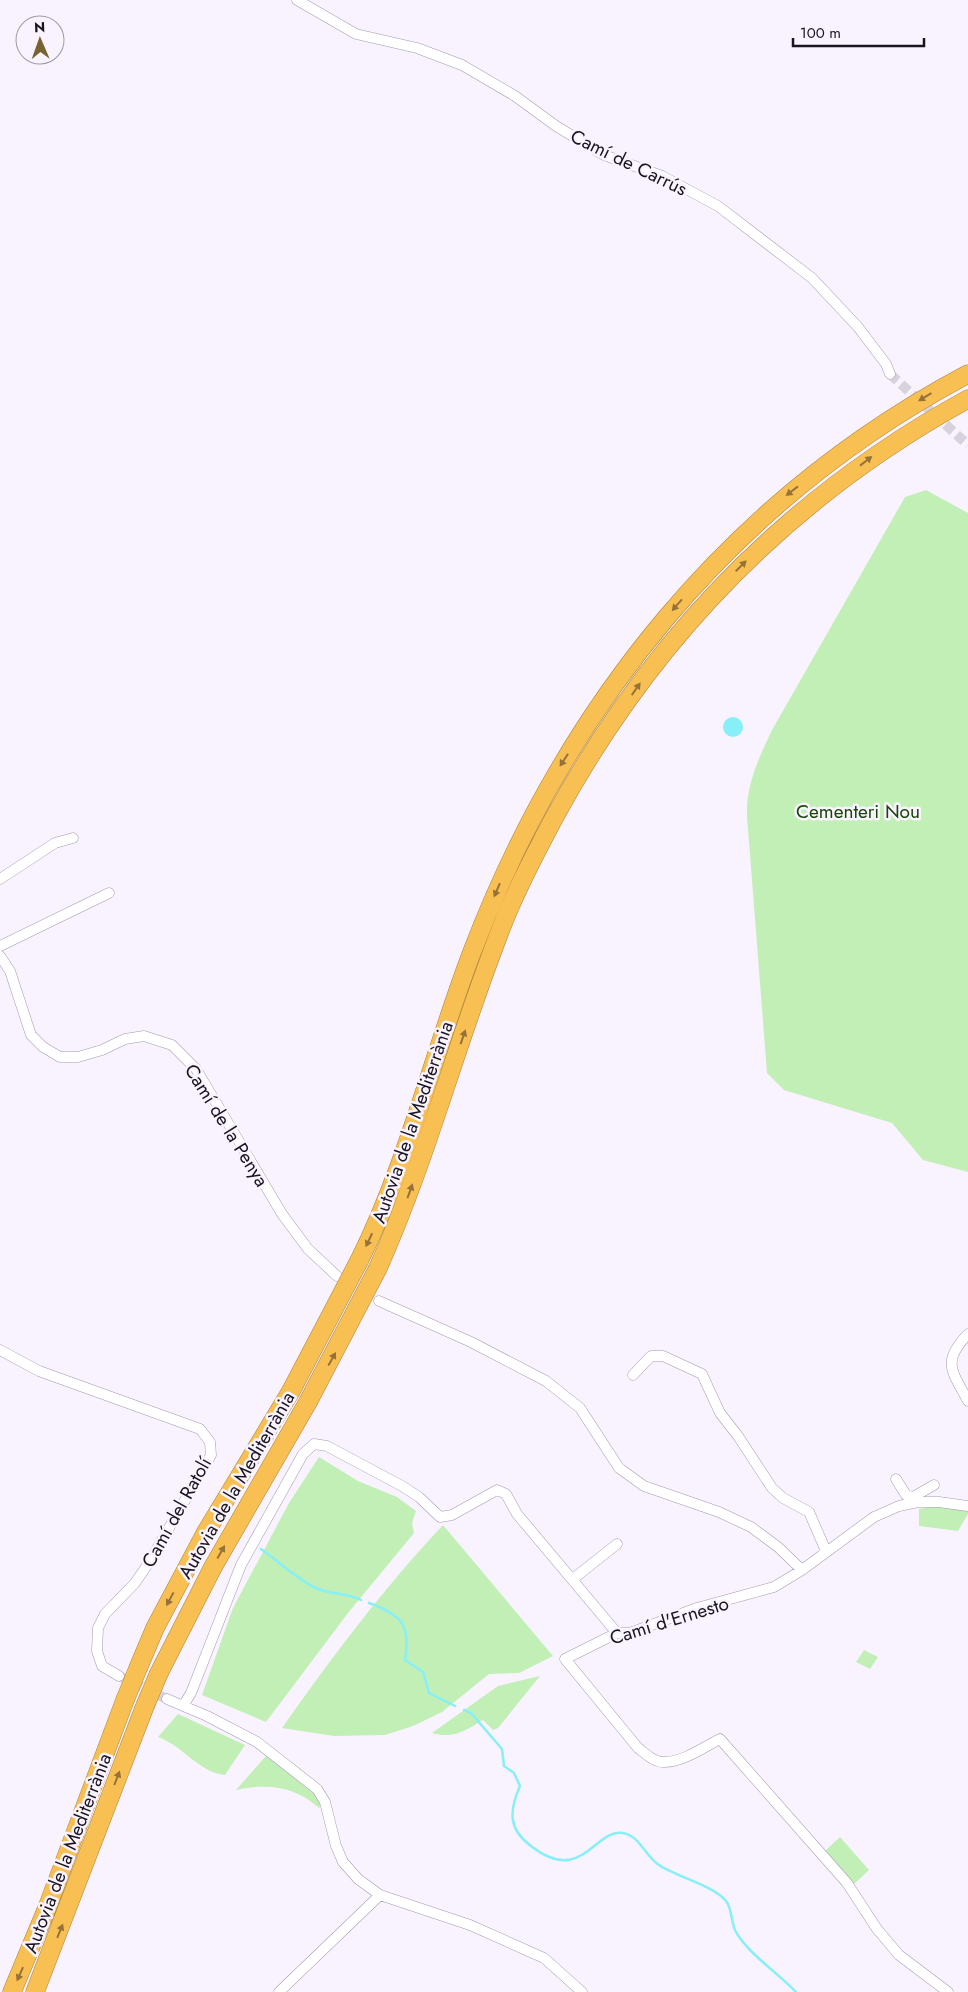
<svg xmlns="http://www.w3.org/2000/svg" width="968" height="1992" font-family="Jost,sans-serif">
	<style>
		.green { fill: #c2efb6 }
		.water { fill: #87eff7 }
		.lines { fill: none; stroke-linecap: round; stroke-linejoin: round }
		.stream { stroke: #87eff7; stroke-width: 2.5 }
		.minor-tunnel { stroke: #d7d2dc; stroke-width: 10; stroke-dasharray: 10 5; stroke-linecap: butt }
		.minor-casing { stroke: #a599b2; stroke-width: 11 }
		.motorway-casing { stroke: #aa833f; stroke-width: 19 }
		.minor { stroke: #fff; stroke-width: 10 }
		.motorway { stroke: #f8bf52; stroke-width: 18 }
		.motorway-bridge-casing { stroke: #aa833f; stroke-width: 19; stroke-linecap: butt }
		.motorway-bridge { stroke: #f8bf52; stroke-width: 18 }
		.oneway { fill: #94723a }
		.labels { text-anchor: middle; stroke-width: 5; stroke-linejoin: round; paint-order: stroke }
		.street-label { font-size: 19px; fill: #19141d; stroke: #f8f3fe }
		.park-label { font-size: 19px; fill: #184608; stroke: #f8f3fe }
	</style>
	<rect width="100%" height="100%" fill="#f8f3fe"/>
	<path class="green" d="M 926,490 L 968,513 L 968,1172 L 923,1160 L 892,1123 L 784,1090 L 767,1073 L 747,816 C 746,784 759,758 772,730 L 905,497 Z
		M 319,1457 L 358,1481 L 397,1497 L 416,1511 L 412,1523 L 414,1533 L 348,1613 L 266,1722 L 202,1695 L 233,1608 L 289,1503 Z
		M 937,1506 L 968,1509 L 968,1514 L 958,1531 L 919,1526 L 919,1509 Z
		M 443,1525 L 553,1656 L 519,1673 L 489,1674 L 442,1712 L 413,1726 L 385,1735 L 334,1736 L 282,1728 C 333,1656 382,1590 443,1525 Z
		M 864,1650 L 878,1657 L 870,1669 L 856,1662 Z
		M 540,1676 L 498,1728 L 493,1730 L 483,1720 C 465,1731 453,1739 432,1733 L 498,1686 Z
		M 178,1714 L 245,1745 L 225,1775 C 198,1772 185,1747 158,1737 Z
		M 266,1756 L 310,1789 L 322,1803 L 319,1808 C 295,1786 268,1783 236,1790 Z
		M 840,1837 L 869,1870 L 854,1884 L 825,1851 Z"/>
	<path class="water" d="M723 727a10 10 0 1 1 20 0a10 10 0 1 1-20 0Z"/>
	<g class="lines">
		<path class="stream" d="M 261,1549 C 278,1561 298,1580 316,1588 C 331,1595 346,1592 361,1600
			M 369,1603 C 402,1615 411,1625 405,1660 L 423,1672 L 429,1693 L 455,1706
			M 464,1710 L 471,1713 L 502,1749 L 504,1766 L 514,1773 L 520,1786 C 509,1811 508,1829 531,1846 C 582,1886 595,1828 623,1833 C 640,1836 645,1856 659,1865 C 675,1876 715,1886 726,1901 C 732,1908 731,1921 735,1930 C 746,1952 778,1973 796,1992"/>
		<path class="minor-tunnel" d="M 890,374 L 968,445
			M 119,1676 L 167,1699"/>
		<defs>
			<path id="minor" d="M 297,0 L 356,34 L 417,48 L 462,65 L 515,96 L 556,126 L 604,155 L 662,176 L 718,206 L 812,278 L 858,327 L 886,364 L 890,374
				M 0,879 L 55,843 L 73,838
				M 0,946 L 109,893
				M 0,956 L 10,971 L 31,1035 L 43,1047 L 60,1057 L 78,1057 L 102,1050 L 125,1039 L 144,1036 L 172,1045 L 196,1069 L 282,1214 L 308,1249 L 337,1276
				M 379,1301 L 471,1342 L 546,1381 L 580,1408 L 619,1468 L 644,1486 L 719,1512 L 751,1527 L 778,1547 L 802,1570
				M 968,1334 C 941,1362 952,1371 968,1401
				M 0,1350 L 39,1371 L 200,1429 L 210,1442 L 211,1455 L 150,1561 L 135,1583 L 105,1614 L 98,1628 L 97,1651 L 102,1666 L 119,1676
				M 633,1375 L 651,1356 L 663,1356 L 702,1374 L 720,1413 L 738,1436 L 772,1488 L 783,1498 L 809,1512 L 826,1551
				M 896,1479 L 906,1495 L 913,1497 L 934,1485
				M 573,1579 L 617,1544
				M 167,1699 L 207,1716 L 257,1742 L 317,1789 L 325,1802 L 336,1846 L 343,1862 L 358,1879 L 380,1895 L 470,1925 L 544,1958 L 582,1992
				M 183,1706 L 191,1693 L 241,1565 L 303,1454 L 314,1444 L 327,1446 L 402,1486 L 419,1497 L 440,1517 L 452,1515 L 497,1490 L 506,1494 L 517,1514 L 617,1633
				M 279,1992 L 380,1895
				M 948,1992 L 899,1955 L 877,1929 L 847,1883 L 720,1739 C 704,1747 683,1762 665,1762 C 655,1763 646,1754 638,1748 L 565,1659 L 617,1633 L 630,1633 L 697,1608 L 774,1587 L 802,1570 L 874,1517 L 899,1506 L 918,1502 L 939,1502 L 968,1506"/>
			<path id="motorway" d="M 359,1261 C 408,1163 433,1054 472,952 C 566,705 732,499 968,374
				M 378,1268 C 429,1154 459,1032 506,916 C 520,882 537,850 554,818 C 651,639 789,497 968,399
				M 139,1666 L 155,1628 L 206,1532 L 291,1391
				M 159,1673 L 213,1567 L 308,1402
				M 12,1992 L 47,1908 L 125,1700
				M 35,1992 L 145,1706"/>
		</defs>
		<use href="#minor" class="minor-casing"/>
		<use href="#motorway" class="motorway-casing"/>
		<use href="#minor" class="minor"/>
		<use href="#motorway" class="motorway"/>
		<defs>
			<path id="motorway-bridge" d="M 291,1391 L 359,1261
				M 308,1402 L 378,1268
				M 125,1700 L 139,1666
				M 145,1706 L 159,1673"/>
		</defs>
		<use href="#motorway-bridge" class="motorway-bridge-casing"/>
		<use href="#motorway-bridge" class="motorway-bridge"/>
	</g>
	<defs><path id="oneway-solid" d="M-6-.8H1V-3.2L6.5 0L1 3.2V.8H-6Z" transform="scale(1.25)"/></defs>
	<g class="oneway">
		<use href="#oneway-solid" transform="translate(925 397) rotate(149)"/>
		<use href="#oneway-solid" transform="translate(866 461) rotate(-38)"/>
		<use href="#oneway-solid" transform="translate(792 491) rotate(142)"/>
		<use href="#oneway-solid" transform="translate(741 566) rotate(-45)"/>
		<use href="#oneway-solid" transform="translate(677 605) rotate(131)"/>
		<use href="#oneway-solid" transform="translate(636 689) rotate(-55)"/>
		<use href="#oneway-solid" transform="translate(564 760) rotate(123)"/>
		<use href="#oneway-solid" transform="translate(497 890) rotate(113)"/>
		<use href="#oneway-solid" transform="translate(463 1037) rotate(-71)"/>
		<use href="#oneway-solid" transform="translate(410 1191) rotate(-70)"/>
		<use href="#oneway-solid" transform="translate(369 1240) rotate(115)"/>
		<use href="#oneway-solid" transform="translate(332 1359) rotate(-61)"/>
		<use href="#oneway-solid" transform="translate(221 1552) rotate(-61)"/>
		<use href="#oneway-solid" transform="translate(170 1599) rotate(118)"/>
		<use href="#oneway-solid" transform="translate(117 1778) rotate(-69)"/>
		<use href="#oneway-solid" transform="translate(60 1931) rotate(-68)"/>
		<use href="#oneway-solid" transform="translate(20 1974) rotate(114)"/>
	</g>
	<g class="labels">
		<g class="street-label">
			<text transform="translate(629 162) rotate(26)" y="7">Camí de Carrús</text>
			<text transform="translate(412 1122) rotate(-71)" y="7">Autovia de la Mediterrània</text>
			<text transform="translate(227 1125) rotate(58)" y="7">Camí de la Penya</text>
			<text transform="translate(236 1485) rotate(-60)" y="7">Autovia de la Mediterrània</text>
			<text transform="translate(176 1512) rotate(-61)" y="7">Camí del Ratolí</text>
			<text transform="translate(669 1620) rotate(-17)" y="7">Camí d'Ernesto</text>
			<text transform="translate(67 1853) rotate(-69)" y="7">Autovia de la Mediterrània</text>
		</g>
		<g class="park-label">
			<text x="858" y="818">Cementeri Nou</text>
		</g>
	</g>
	<g transform="translate(40 40) rotate(358)"><circle r="24" fill="#f8f3fe" stroke="#9f9aa4"/>
	<path d="M0-4L9 19L0 12L-9 19Z" fill="#766331"/>
	<text y="-8" font-size="14" font-weight="bold" text-anchor="middle" fill="#19141d">N</text>
	</g>
	<path d="M793 38v8h131v-8" fill="none" stroke="#19141d" stroke-width="2.5"/>
	<text x="800" y="38" font-size="15" fill="#19141d" stroke="#f8f3fe" stroke-width="4" paint-order="stroke">100 m</text>
</svg>
